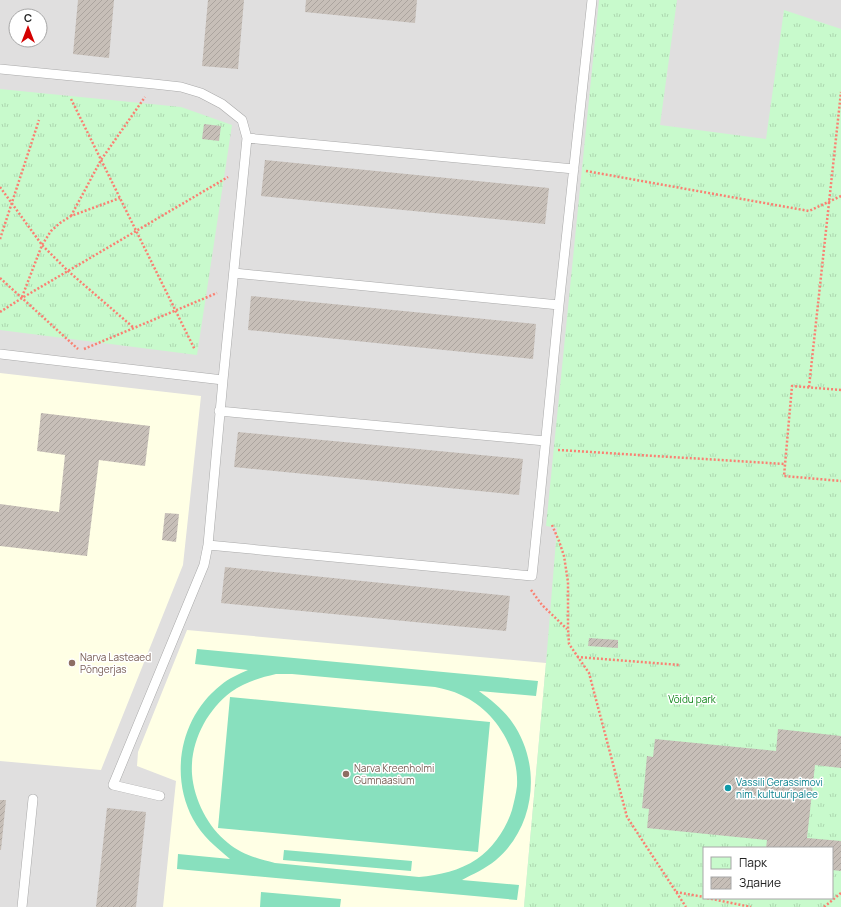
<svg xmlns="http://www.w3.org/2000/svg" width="841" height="907" font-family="Manrope,sans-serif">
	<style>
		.residential { fill: #e0dfdf; fill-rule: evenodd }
		.education { fill: #ffffe5 }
		.park { fill: url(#park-tufts); fill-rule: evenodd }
		.pitch { fill: #88e0be; fill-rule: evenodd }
		.building { fill: url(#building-hatch) }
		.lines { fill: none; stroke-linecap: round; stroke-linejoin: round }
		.service-casing { stroke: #a9a9a9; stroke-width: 10 }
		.path { stroke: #fa8072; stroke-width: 2.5; stroke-dasharray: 2 2; stroke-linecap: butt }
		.service { stroke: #fff; stroke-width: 9 }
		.education-dot { fill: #8d6e63; stroke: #fff; stroke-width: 1.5 }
		.culture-dot { fill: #0f9aa8; stroke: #fff; stroke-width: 1.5 }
		.labels { text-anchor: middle; stroke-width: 3; stroke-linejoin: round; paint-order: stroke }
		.education-label { font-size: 10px; fill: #785e54; stroke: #fff; text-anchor: start }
		.park-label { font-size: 10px; fill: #0c8416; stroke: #fff }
		.culture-label { font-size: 10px; fill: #0d838f; stroke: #fff; text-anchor: start }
	</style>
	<defs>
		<pattern id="park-tufts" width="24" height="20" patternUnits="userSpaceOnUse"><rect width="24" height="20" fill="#c8facc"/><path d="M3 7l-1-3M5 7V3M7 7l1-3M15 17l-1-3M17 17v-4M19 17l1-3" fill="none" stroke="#acd6af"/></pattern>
		<pattern id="building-hatch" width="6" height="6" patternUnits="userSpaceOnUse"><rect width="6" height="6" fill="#c7bfb8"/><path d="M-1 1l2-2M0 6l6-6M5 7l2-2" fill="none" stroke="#aba49e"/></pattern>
	</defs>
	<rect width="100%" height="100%" fill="#f2efe9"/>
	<path class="residential" d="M 0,0 L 841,0 L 841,907 L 0,907 ZM 16,16 L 40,16 L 40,40 L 16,40 ZM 704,848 L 832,848 L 832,898 L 704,898 Z"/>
	<path class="education" d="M 0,373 L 201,396 L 183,565 L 101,770 L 0,761 Z
		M 187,630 L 546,663 L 524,907 L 163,907 L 176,781 L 137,766 L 138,752 Z"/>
	<path class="park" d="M 599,0 L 677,0 L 660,125 L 766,139 L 784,10 L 841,29 L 841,907 L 524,907 L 546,663 L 557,528 L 546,526 ZM 704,848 L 832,848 L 832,898 L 704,898 Z
		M 0,89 L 181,107 L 232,125 L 197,355 L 0,330 Z"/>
	<path class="pitch" d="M 197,649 L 538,681 L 536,696 L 479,691 C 491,700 503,709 512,722 C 542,764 536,826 496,860 C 485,869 473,874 462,880 L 519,885 L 517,900 L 177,869 L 178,854 L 230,859 C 216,847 202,836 193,819 C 169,774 181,716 221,685 C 229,678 239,674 248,670 L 195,664 ZM 276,674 L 292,674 L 435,687 C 444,689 453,691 461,695 C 495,710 519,749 517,786 C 516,794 514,802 512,810 C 506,829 493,848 477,859 C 459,871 440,875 419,877 L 275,863 C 258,859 241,854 228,843 C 208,827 194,800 192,774 C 190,743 206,711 231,692 C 245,682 259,678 276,674 Z
		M 230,697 L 490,722 L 478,852 L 218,828 Z
		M 284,850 L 412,861 L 411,871 L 283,860 Z
		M 261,892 L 341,899 L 340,907 L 260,907 Z"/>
	<path class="building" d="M 78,0 L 114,0 L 109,58 L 73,54 Z
		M 208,0 L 244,0 L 238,69 L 202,66 Z
		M 306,0 L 417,0 L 415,23 L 305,12 Z
		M 204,124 L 221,126 L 219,141 L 202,139 Z
		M 265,160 L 549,188 L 545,224 L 261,196 Z
		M 251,296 L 536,324 L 533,359 L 248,330 Z
		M 41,413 L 150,426 L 145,466 L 99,460 L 87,556 L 0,546 L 0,504 L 59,512 L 65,455 L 37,451 Z
		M 238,432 L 523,459 L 519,495 L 234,467 Z
		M 165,513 L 179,514 L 176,542 L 162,540 Z
		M 225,567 L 510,596 L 506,631 L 221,603 Z
		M 589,638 L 618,640 L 618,648 L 588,646 Z
		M 778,729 L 841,736 L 841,768 L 815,765 L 807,838 L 841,841 L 841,871 L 832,870 L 832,848 L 766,848 L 767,840 L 647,828 L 649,809 L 642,808 L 647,756 L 653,757 L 655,739 L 776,751 Z
		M 0,800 L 6,800 L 1,850 L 0,850 Z
		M 107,808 L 146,812 L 136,907 L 96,907 Z"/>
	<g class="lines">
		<defs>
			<path id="service" d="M 0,69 L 154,84 L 181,87 L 201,93 L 222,104 L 242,120 L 247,138 L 223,380 L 0,354
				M 247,138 L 574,169
				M 234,273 L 559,305
				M 219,411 L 545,441
				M 208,545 L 532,576 L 539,508 L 559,305 L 592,0
				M 160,796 L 113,785 L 204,565 L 208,545 L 223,380
				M 22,907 L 33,799"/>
		</defs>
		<use href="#service" class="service-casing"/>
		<path class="path" d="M 71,99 L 195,350
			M 586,171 L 809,211 L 841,196
			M 0,187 L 42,245 L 68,271 L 134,328
			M 71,216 L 101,160 L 145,97
			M 0,239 L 39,120
			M 0,278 L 78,349
			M 22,297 L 42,245 L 51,231 L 60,223 L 71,216 L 120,198
			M 0,312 L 22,298 L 228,177
			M 84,349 L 217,293
			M 809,387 L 841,92
			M 841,390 L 792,386 L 784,476 L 841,481
			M 558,450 L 785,464
			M 552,525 L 559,541 L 564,556 L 568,582 L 568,629 L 569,644 L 589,673 L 627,817 L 686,907
			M 531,590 L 542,605 L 567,629
			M 577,657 L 680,665
			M 676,892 L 704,897
			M 707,898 L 751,907
			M 824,907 L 841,893"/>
		<use href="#service" class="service"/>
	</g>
	<g class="education-dot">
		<circle cx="72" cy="663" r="4"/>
		<circle cx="346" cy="774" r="4"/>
	</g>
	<circle class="culture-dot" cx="728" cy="788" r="4"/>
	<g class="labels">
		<g class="education-label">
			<text x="80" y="661">Narva Lasteaed<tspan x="80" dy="12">Põngerjas</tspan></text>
			<text x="354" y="772">Narva Kreenholmi<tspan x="354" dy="12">Gümnaasium</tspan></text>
		</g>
		<g class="park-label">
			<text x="692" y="703">Võidu park</text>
		</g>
		<g class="culture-label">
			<text x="736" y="786">Vassili Gerassimovi<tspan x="736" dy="12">nim. kultuuripalee</tspan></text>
		</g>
	</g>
	<rect x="703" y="847" width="130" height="52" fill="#ffffff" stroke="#a7a7a7"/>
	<rect x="711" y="857" width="20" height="12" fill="url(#park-tufts)" stroke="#a7a7a7"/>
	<text x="739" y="867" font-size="12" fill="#222222">Парк</text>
	<rect x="711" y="877" width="20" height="12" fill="url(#building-hatch)" stroke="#a7a7a7"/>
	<text x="739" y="887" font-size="12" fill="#222222">Здание</text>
	<g transform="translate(28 28)"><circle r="19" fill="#ffffff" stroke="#a7a7a7"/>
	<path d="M0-3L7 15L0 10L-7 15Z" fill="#d40000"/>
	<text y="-6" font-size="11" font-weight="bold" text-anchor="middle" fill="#222222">С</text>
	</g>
</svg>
